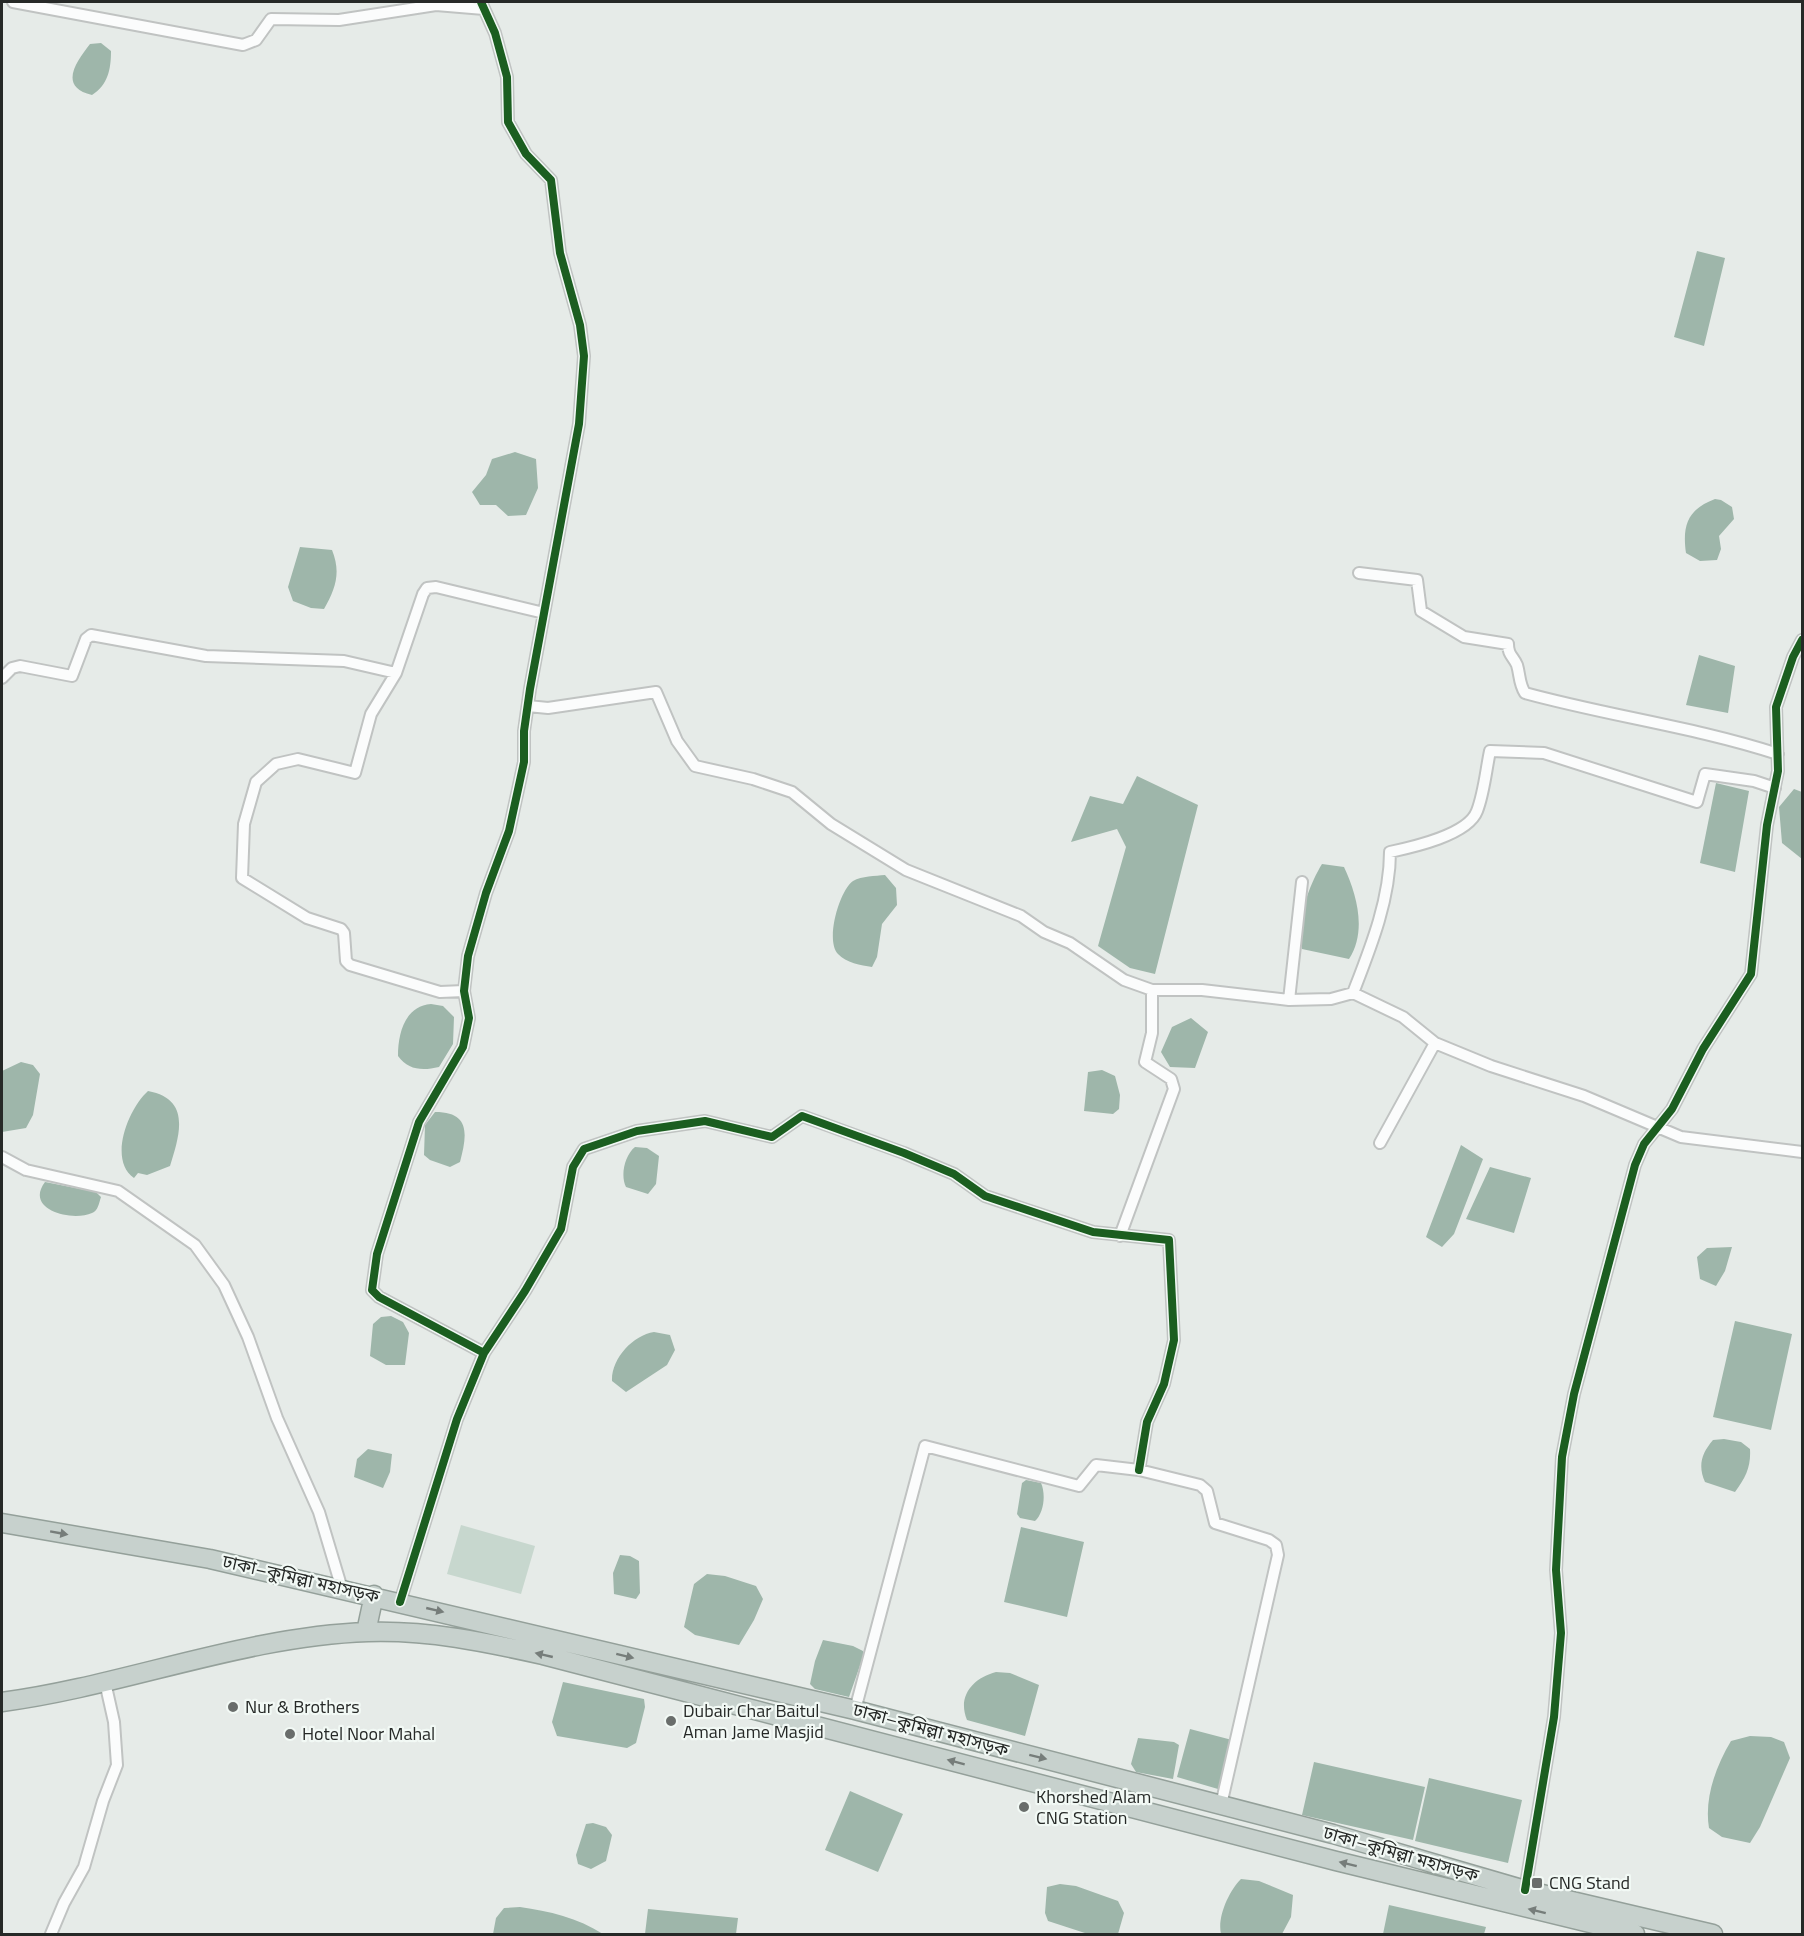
<svg xmlns="http://www.w3.org/2000/svg" width="1804" height="1936" font-family="'Titillium Web','Noto Sans Bengali',sans-serif">
	<style>
		.green { fill: #c7d7ce }
		.water { fill: #9eb6aa }
		.lines { fill: none; stroke-linecap: round; stroke-linejoin: round }
		.street-casing { stroke: #c0c3c2; stroke-width: 14 }
		.highway-casing { stroke: #94a09a; stroke-width: 21 }
		.street { stroke: #fbfcfc; stroke-width: 10 }
		.highway { stroke: #c7d1cd; stroke-width: 18 }
		.cycleway-casing { stroke: #f2f9f5; stroke-width: 11 }
		.cycleway { stroke: #1b5e20; stroke-width: 8 }
		.oneway { fill: #767d7a }
		.poi-dot { fill: #696d6b; stroke: #f2f9f5; stroke-width: 2 }
		.labels { text-anchor: middle; stroke-width: 4.5; stroke-linejoin: round; paint-order: stroke }
		.street-label { font-size: 18px; fill: #262927; stroke: #f2f9f5 }
		.poi-label { font-size: 18px; fill: #262927; stroke: #f2f9f5; text-anchor: start }
	</style>
	<rect width="100%" height="100%" fill="#e6ebe8"/>
	<path class="green" d="M 461,1525 L 535,1546 L 521,1594 L 447,1574 Z"/>
	<path class="water" d="M 101,43 L 111,51 C 111,69 108,85 92,95 C 58,87 76,62 90,44 Z
		M 1697,251 L 1725,258 L 1704,346 L 1674,337 Z
		M 515,452 L 536,459 L 538,488 L 526,515 L 508,516 L 496,505 L 480,505 L 472,492 L 486,475 L 492,459 Z
		M 1715,499 L 1721,500 L 1732,507 L 1734,519 L 1719,536 L 1721,549 L 1717,560 L 1700,561 L 1686,553 C 1682,525 1688,509 1715,499 Z
		M 300,547 L 332,550 C 341,572 336,588 324,609 L 311,608 L 293,601 L 288,587 Z
		M 1699,655 L 1735,666 L 1728,713 L 1686,705 Z
		M 1137,776 L 1198,805 L 1155,974 L 1130,968 L 1098,946 L 1126,847 L 1117,829 L 1071,842 L 1090,796 L 1123,804 Z
		M 1716,783 L 1749,791 L 1735,872 L 1700,863 Z
		M 1794,789 L 1802,792 L 1802,859 L 1782,843 L 1779,807 Z
		M 1322,864 L 1344,867 C 1357,895 1367,931 1349,959 L 1302,949 C 1296,922 1308,887 1322,864 Z
		M 885,875 L 896,888 L 897,905 L 882,924 L 877,957 L 872,967 C 861,965 846,963 838,954 C 825,941 839,891 853,881 C 862,876 875,876 885,875 Z
		M 431,1004 L 443,1006 L 454,1017 L 453,1044 L 439,1067 C 422,1071 408,1070 398,1056 C 398,1033 405,1006 431,1004 Z
		M 1191,1018 L 1208,1032 L 1195,1068 L 1170,1067 L 1161,1052 L 1172,1027 Z
		M 21,1062 L 33,1065 L 40,1074 L 33,1115 L 26,1128 L 2,1132 L 2,1071 Z
		M 1102,1070 L 1115,1076 L 1120,1095 L 1119,1109 L 1113,1114 L 1084,1111 L 1088,1072 Z
		M 148,1091 C 191,1099 180,1134 170,1166 L 147,1175 L 138,1173 L 134,1178 C 108,1160 128,1109 148,1091 Z
		M 435,1112 C 471,1112 467,1135 460,1162 L 450,1167 L 430,1160 L 424,1155 L 425,1125 Z
		M 1461,1145 L 1483,1159 L 1454,1234 L 1442,1247 L 1426,1237 Z
		M 635,1147 L 647,1148 L 659,1156 L 656,1184 L 648,1194 L 626,1187 C 620,1175 625,1155 635,1147 Z
		M 1490,1167 L 1531,1178 L 1514,1233 L 1466,1219 Z
		M 45,1182 L 96,1192 L 101,1197 C 99,1203 98,1211 92,1213 C 72,1222 24,1210 45,1182 Z
		M 1732,1247 L 1725,1271 L 1716,1286 L 1700,1279 L 1697,1257 L 1707,1248 Z
		M 391,1316 L 403,1322 L 409,1333 L 405,1365 L 386,1365 L 370,1356 L 373,1324 L 381,1317 Z
		M 1735,1321 L 1792,1334 L 1771,1430 L 1713,1417 Z
		M 654,1332 L 670,1335 L 675,1350 L 667,1365 L 626,1392 L 612,1381 C 611,1359 633,1335 654,1332 Z
		M 1724,1439 L 1741,1442 L 1750,1449 C 1751,1467 1746,1477 1735,1492 L 1705,1482 C 1698,1466 1701,1454 1713,1440 Z
		M 368,1449 L 392,1454 L 390,1472 L 383,1488 L 354,1477 L 357,1459 Z
		M 1026,1480 L 1041,1483 C 1046,1494 1044,1513 1035,1521 L 1020,1518 L 1017,1514 L 1022,1483 Z
		M 1021,1527 L 1084,1542 L 1067,1617 L 1004,1602 Z
		M 620,1555 L 630,1556 L 639,1561 L 640,1593 L 636,1599 L 614,1594 L 613,1573 Z
		M 707,1574 L 725,1576 L 756,1586 L 763,1599 L 754,1620 L 739,1645 L 695,1635 L 684,1627 L 694,1584 Z
		M 823,1640 L 853,1646 L 863,1651 L 863,1657 L 849,1697 L 815,1689 L 810,1684 L 815,1661 Z
		M 996,1672 L 1010,1673 L 1039,1685 L 1025,1736 L 967,1720 C 957,1696 973,1678 996,1672 Z
		M 563,1682 L 644,1699 L 645,1707 L 636,1743 L 627,1748 L 557,1736 L 552,1722 Z
		M 1190,1729 L 1232,1740 L 1218,1789 L 1177,1777 Z
		M 1750,1736 L 1771,1737 L 1784,1742 L 1790,1758 L 1760,1827 L 1750,1843 L 1722,1837 L 1709,1828 C 1704,1798 1716,1766 1731,1741 Z
		M 1138,1738 L 1174,1742 L 1179,1745 L 1173,1779 L 1136,1772 L 1131,1764 Z
		M 1314,1762 L 1425,1787 L 1413,1840 L 1302,1815 Z
		M 1429,1778 L 1522,1800 L 1508,1863 L 1415,1841 Z
		M 850,1791 L 903,1814 L 878,1872 L 825,1850 Z
		M 593,1823 L 606,1827 L 612,1835 L 606,1861 L 591,1869 L 578,1864 L 576,1855 L 586,1824 Z
		M 1241,1879 L 1259,1881 L 1293,1895 L 1291,1917 L 1282,1934 L 1221,1934 C 1217,1917 1229,1891 1241,1879 Z
		M 1060,1884 L 1076,1886 L 1118,1901 L 1124,1913 L 1118,1934 L 1088,1934 L 1048,1921 L 1045,1913 L 1047,1887 Z
		M 1389,1905 L 1486,1927 L 1484,1934 L 1383,1934 Z
		M 520,1907 C 549,1911 578,1918 603,1934 L 493,1934 L 496,1918 L 504,1908 Z
		M 648,1909 L 738,1918 L 736,1934 L 645,1934 Z"/>
	<g class="lines">
		<defs>
			<path id="street" d="M 13,2 L 243,45 L 256,40 L 271,19 L 339,20 L 436,5 L 484,9
				M 481,2 L 495,33 L 507,77 L 508,122 L 526,154 L 551,180 L 560,253 L 580,325 L 584,356 L 579,424 L 530,689 L 524,731 L 524,762 L 509,831 L 486,893 L 468,956 L 464,991 L 469,1018 L 463,1047 L 419,1122 L 377,1254 L 372,1290 L 379,1297 L 484,1353
				M 1359,573 L 1417,580 L 1421,611 L 1464,637 L 1508,644 C 1508,655 1513,656 1517,665 C 1520,675 1519,684 1525,693 C 1609,716 1695,727 1778,754
				M 2,678 L 12,668 L 20,666 L 72,676 L 86,639 L 91,635 L 206,656 L 344,661 L 396,673
				M 528,706 L 548,708 L 656,692 L 677,741 L 695,766 L 753,779 L 792,792 L 831,824 L 906,870 L 1021,916 L 1044,932 L 1070,943 L 1124,980 L 1152,990 L 1202,990 L 1289,1000 L 1331,999 L 1353,993
				M 1775,788 L 1754,781 L 1705,774 L 1697,802 L 1544,753 L 1490,751 C 1486,770 1484,793 1477,811 C 1468,835 1413,847 1390,852 C 1390,900 1370,949 1353,993 L 1403,1017 L 1435,1043 L 1491,1066 L 1584,1096 L 1681,1137 L 1802,1152
				M 464,991 L 440,992 L 350,965 L 346,961 L 344,933 L 341,929 L 307,918 L 242,878 L 244,824 L 256,782 L 276,764 L 298,759 L 355,773 L 371,714 L 396,673 L 423,594 L 427,588 L 436,587 L 544,613
				M 1289,1000 L 1302,882
				M 1380,1143 L 1435,1043
				M 2,1157 L 26,1170 L 118,1191 L 195,1245 L 224,1285 L 248,1337 L 277,1418 L 319,1512 L 342,1589
				M 1120,1236 L 1174,1089 L 1171,1079 L 1145,1062 L 1152,1033 L 1152,990
				M 400,1602 L 457,1419 L 484,1353 L 525,1291 L 561,1229 L 573,1167 L 584,1149 L 637,1131 L 705,1121 L 772,1137 L 802,1116 L 904,1153 L 954,1174 L 985,1196 L 1093,1232 L 1169,1240 L 1174,1340 L 1164,1384 L 1147,1422 L 1139,1470
				M 855,1710 L 925,1446 L 1079,1486 L 1096,1465 L 1139,1470 L 1200,1485 L 1207,1491 L 1215,1523 L 1269,1540 L 1276,1545 L 1278,1555 L 1221,1805
				M 1525,1890 L 1554,1717 L 1561,1633 L 1556,1570 L 1562,1457 L 1574,1394 L 1635,1165 L 1644,1144 L 1672,1109 L 1703,1049 L 1751,974 L 1767,825 L 1778,771 L 1776,707 L 1793,657 L 1802,640
				M 51,1934 L 64,1903 L 84,1867 L 103,1801 L 117,1765 L 114,1722 L 105,1682"/>
			<path id="highway" d="M 2,1523 L 210,1559 L 855,1710 L 1333,1834 L 1525,1890 L 1713,1934
				M 366,1632 L 374,1595
				M 2,1702 C 123,1686 245,1636 368,1632 C 428,1630 485,1642 543,1655 L 1336,1861 L 1635,1934"/>
		</defs>
		<use href="#street" class="street-casing"/>
		<use href="#highway" class="highway-casing"/>
		<use href="#street" class="street"/>
		<use href="#highway" class="highway"/>
		<defs>
			<path id="cycleway" d="M 481,2 L 495,33 L 507,77 L 508,122 L 526,154 L 551,180 L 560,253 L 580,325 L 584,356 L 579,424 L 530,689 L 524,731 L 524,762 L 509,831 L 486,893 L 468,956 L 464,991 L 469,1018 L 463,1047 L 419,1122 L 377,1254 L 372,1290 L 379,1297 L 484,1353
				M 400,1602 L 457,1419 L 484,1353 L 525,1291 L 561,1229 L 573,1167 L 584,1149 L 637,1131 L 705,1121 L 772,1137 L 802,1116 L 904,1153 L 954,1174 L 985,1196 L 1093,1232 L 1169,1240 L 1174,1340 L 1164,1384 L 1147,1422 L 1139,1470
				M 1525,1890 L 1554,1717 L 1561,1633 L 1556,1570 L 1562,1457 L 1574,1394 L 1635,1165 L 1644,1144 L 1672,1109 L 1703,1049 L 1751,974 L 1767,825 L 1778,771 L 1776,707 L 1793,657 L 1802,640"/>
		</defs>
		<use href="#cycleway" class="cycleway-casing"/>
		<use href="#cycleway" class="cycleway"/>
	</g>
	<defs><path id="oneway-solid" d="M-6-.8H1V-3.2L6.5 0L1 3.2V.8H-6Z" transform="scale(1.5)"/></defs>
	<g class="oneway">
		<use href="#oneway-solid" transform="translate(59 1533) rotate(10)"/>
		<use href="#oneway-solid" transform="translate(435 1610) rotate(13)"/>
		<use href="#oneway-solid" transform="translate(544 1655) rotate(-167)"/>
		<use href="#oneway-solid" transform="translate(625 1656) rotate(14)"/>
		<use href="#oneway-solid" transform="translate(1038 1757) rotate(14)"/>
		<use href="#oneway-solid" transform="translate(956 1762) rotate(-165)"/>
		<use href="#oneway-solid" transform="translate(1348 1864) rotate(-166)"/>
		<use href="#oneway-solid" transform="translate(1537 1911) rotate(-166)"/>
	</g>
	<g class="poi-dot">
		<circle cx="233" cy="1707" r="6"/>
		<circle cx="671" cy="1721" r="6"/>
		<circle cx="290" cy="1734" r="6"/>
		<circle cx="1024" cy="1807" r="6"/>
		<rect x="1531" y="1877" width="12" height="12" rx="3"/>
	</g>
	<g class="labels">
		<g class="street-label">
			<text transform="translate(301 1579) rotate(13)" y="6">ঢাকা–কুমিল্লা মহাসড়ক</text>
			<text transform="translate(931 1730) rotate(15)" y="6">ঢাকা–কুমিল্লা মহাসড়ক</text>
			<text transform="translate(1401 1854) rotate(16)" y="6">ঢাকা–কুমিল্লা মহাসড়ক</text>
		</g>
		<g class="poi-label">
			<text x="245" y="1713">Nur &amp; Brothers</text>
			<text x="683" y="1717">Dubair Char Baitul<tspan x="683" dy="21">Aman Jame Masjid</tspan></text>
			<text x="302" y="1740">Hotel Noor Mahal</text>
			<text x="1036" y="1803">Khorshed Alam<tspan x="1036" dy="21">CNG Station</tspan></text>
			<text x="1549" y="1889">CNG Stand</text>
		</g>
	</g>
	<rect width="1804" height="1936" fill="none" stroke="#262927" stroke-width="6"/>
</svg>
